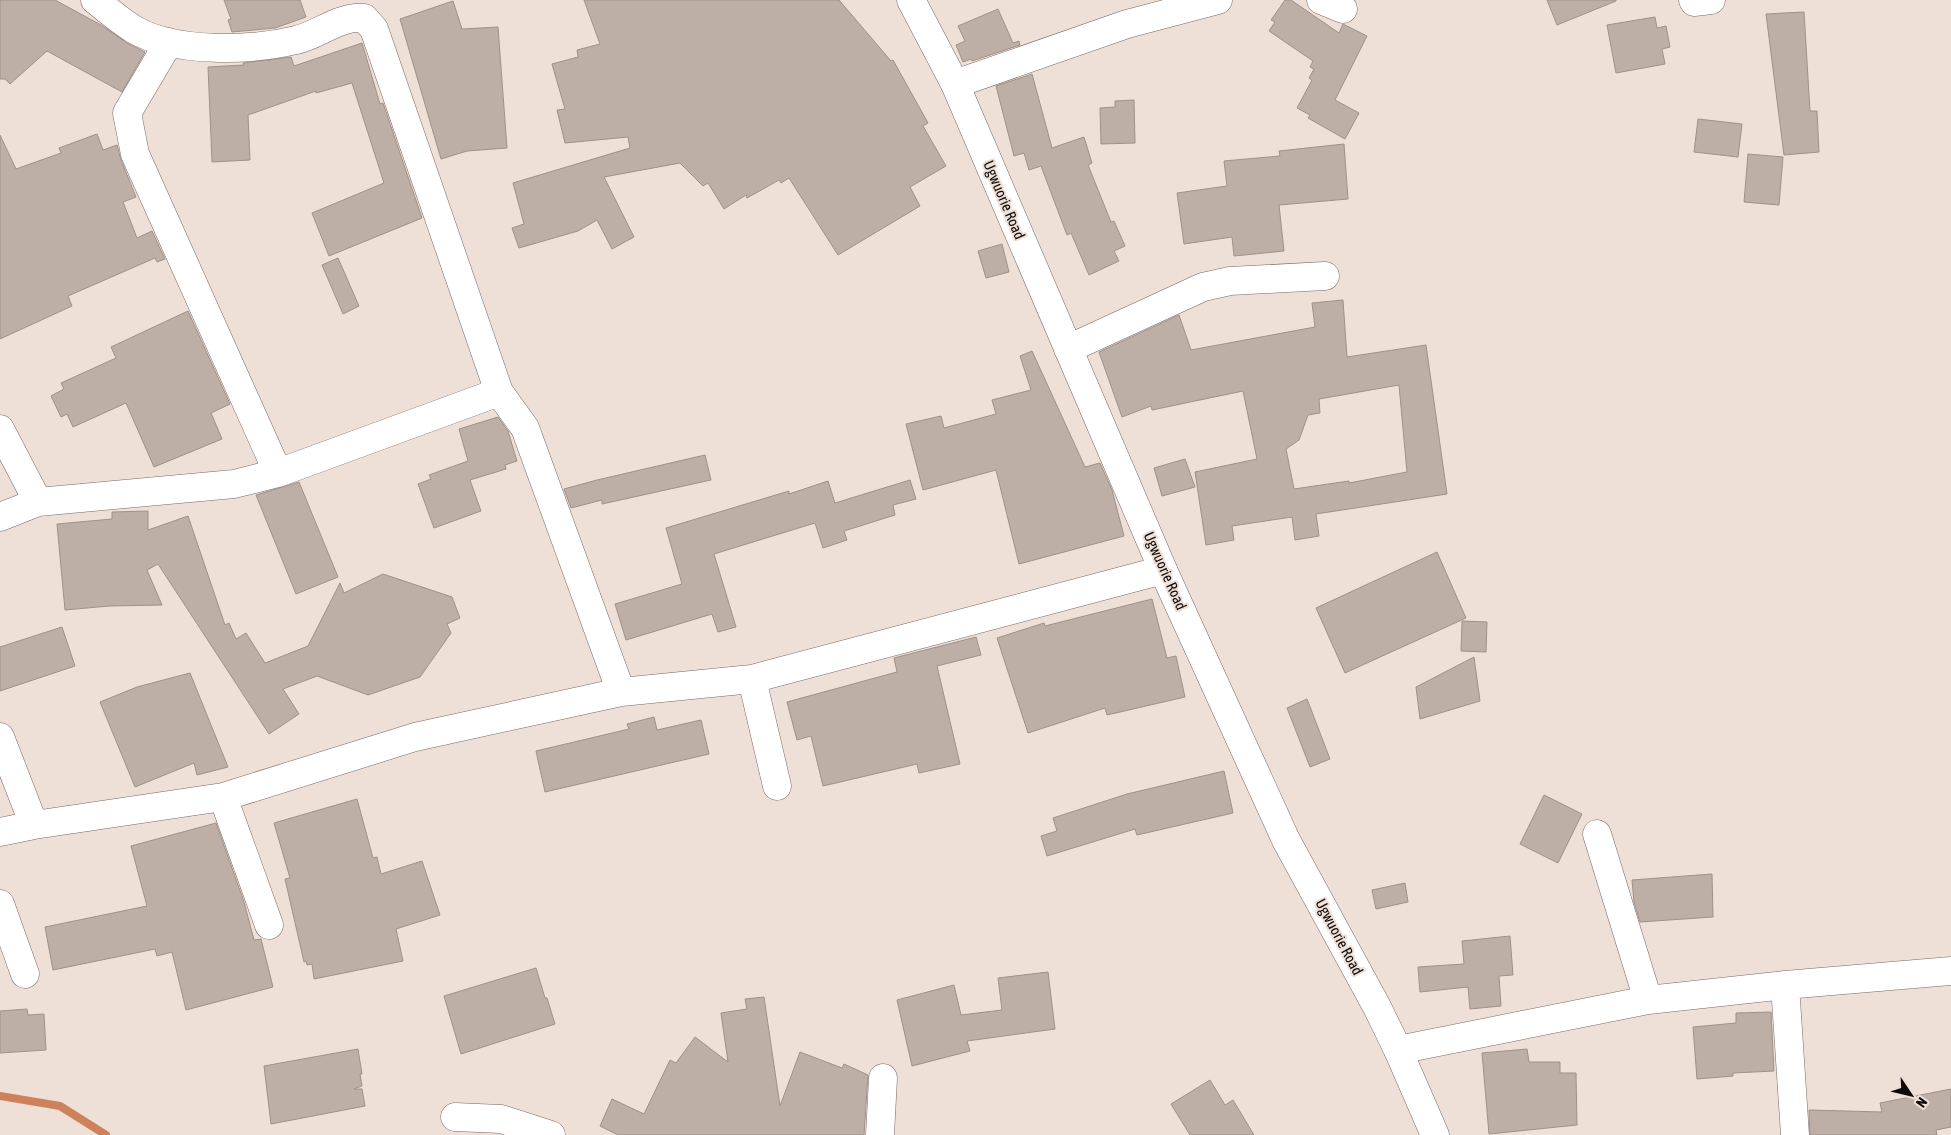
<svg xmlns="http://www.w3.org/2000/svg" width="1951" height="1135" font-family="'Asap Condensed',sans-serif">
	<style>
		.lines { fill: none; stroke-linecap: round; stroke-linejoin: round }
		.stream { stroke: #ce825c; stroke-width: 8 }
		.building { fill: #bdaea6; stroke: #9f918a; fill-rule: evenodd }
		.street-casing { stroke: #786a64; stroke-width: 29 }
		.secondary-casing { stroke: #786a64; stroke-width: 29 }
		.street { stroke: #fff; stroke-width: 28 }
		.secondary { stroke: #fff; stroke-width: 28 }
		.labels { text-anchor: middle; stroke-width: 4; stroke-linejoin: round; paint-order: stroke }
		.street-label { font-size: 15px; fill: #0f0a08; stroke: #eedfd7 }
	</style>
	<rect width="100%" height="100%" fill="#eedfd7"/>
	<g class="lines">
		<path class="stream" d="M 0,1096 L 60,1106 L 106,1135"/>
	</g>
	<path class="building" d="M 0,0 L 55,0 L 101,25 L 127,43 L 145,52 L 122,92 L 47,51 L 10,84 L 5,79 L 0,79 Z
		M 224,0 L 300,0 L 306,17 L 275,28 L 232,32 L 228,20 L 231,19 Z
		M 584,0 L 839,0 L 891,61 L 893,60 L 928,123 L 923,126 L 946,166 L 910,187 L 920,206 L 838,255 L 789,178 L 781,183 L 779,180 L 747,198 L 746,195 L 724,209 L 708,183 L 703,186 L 680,163 L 604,177 L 634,237 L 612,249 L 597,220 L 578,231 L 519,248 L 512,228 L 524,224 L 513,183 L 630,148 L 628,137 L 565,143 L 557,110 L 565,109 L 552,64 L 578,57 L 577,50 L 600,44 Z
		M 1285,0 L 1291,0 L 1339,33 L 1343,24 L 1367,36 L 1335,100 L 1359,113 L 1345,139 L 1308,118 L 1310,115 L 1297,108 L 1312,80 L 1309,78 L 1314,69 L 1310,67 L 1313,61 L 1269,31 L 1275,22 L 1271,20 Z
		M 1547,0 L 1616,0 L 1616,1 L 1557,25 Z
		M 453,1 L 462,29 L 498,27 L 507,148 L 467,151 L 441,159 L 400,19 Z
		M 998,9 L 1013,43 L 1019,41 L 1020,45 L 972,61 L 971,59 L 963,62 L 956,45 L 965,41 L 958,26 Z
		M 1804,12 L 1810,111 L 1817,111 L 1819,152 L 1784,155 L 1766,14 Z
		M 1655,17 L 1657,28 L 1666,26 L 1670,47 L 1662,49 L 1665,64 L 1616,73 L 1607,25 Z
		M 362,43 L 380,104 L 383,103 L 422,218 L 329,256 L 312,213 L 384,183 L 352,83 L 316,93 L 316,91 L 248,115 L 250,160 L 212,162 L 208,67 L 244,65 L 243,63 L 291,57 L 294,66 Z
		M 1032,74 L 1052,148 L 1084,137 L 1092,163 L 1088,165 L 1111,222 L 1114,221 L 1125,246 L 1114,251 L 1119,261 L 1089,275 L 1071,233 L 1067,235 L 1041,166 L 1029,170 L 1024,153 L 1014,156 L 996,86 Z
		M 1134,100 L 1135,143 L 1101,144 L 1100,108 L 1115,107 L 1115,101 Z
		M 1698,119 L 1742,124 L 1738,157 L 1694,152 Z
		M 97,134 L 103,150 L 117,145 L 121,160 L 136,197 L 123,202 L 137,238 L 152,231 L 165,259 L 157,262 L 155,258 L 68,296 L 72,306 L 0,339 L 0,135 L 16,169 L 61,153 L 59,148 Z
		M 1344,144 L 1348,199 L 1279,205 L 1284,251 L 1234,256 L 1232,237 L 1184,244 L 1177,193 L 1227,186 L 1224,161 L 1280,156 L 1279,151 Z
		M 1748,154 L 1783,157 L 1779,205 L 1744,202 Z
		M 1002,244 L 1009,272 L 986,278 L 978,251 Z
		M 338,258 L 359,306 L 343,314 L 322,265 Z
		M 1343,300 L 1347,357 L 1426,345 L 1447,494 L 1316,514 L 1319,536 L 1295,540 L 1292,517 L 1232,526 L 1234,540 L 1206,545 L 1195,472 L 1257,459 L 1243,391 L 1152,410 L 1151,406 L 1122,417 L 1099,352 L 1179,315 L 1191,350 L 1315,327 L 1312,303 ZM 1399,385 L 1407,472 L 1349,483 L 1349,481 L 1294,489 L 1286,449 L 1299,440 L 1308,415 L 1320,413 L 1319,399 Z
		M 188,311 L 230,404 L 211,413 L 222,439 L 154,467 L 126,403 L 73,427 L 67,414 L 61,417 L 51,396 L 64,389 L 61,383 L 116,358 L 111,347 Z
		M 1032,351 L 1085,467 L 1100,463 L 1112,490 L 1124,536 L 1019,564 L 996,470 L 923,490 L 906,424 L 941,416 L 944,428 L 996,414 L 992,400 L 1031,390 L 1020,356 Z
		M 498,417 L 508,431 L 517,461 L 505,465 L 506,469 L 470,480 L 481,511 L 434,528 L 418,484 L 431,479 L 429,475 L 468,461 L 459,429 Z
		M 705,455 L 711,480 L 602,504 L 602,500 L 571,508 L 564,489 L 597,480 Z
		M 1185,459 L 1195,487 L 1162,496 L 1154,468 Z
		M 910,480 L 916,499 L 893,505 L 895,515 L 844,531 L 847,540 L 823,548 L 815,523 L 714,554 L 736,627 L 718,632 L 712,614 L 626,640 L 615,604 L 682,584 L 666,528 L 789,491 L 789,494 L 828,481 L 835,503 Z
		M 299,482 L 338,577 L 296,594 L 256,495 Z
		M 148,511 L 148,530 L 188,516 L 225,625 L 229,623 L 236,639 L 246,633 L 265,663 L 308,646 L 340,583 L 344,593 L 383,574 L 452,597 L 460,618 L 447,624 L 451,633 L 420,677 L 368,695 L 317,676 L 283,689 L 299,714 L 269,734 L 158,564 L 147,570 L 162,605 L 109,606 L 65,610 L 57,524 L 112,519 L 112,512 Z
		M 1437,552 L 1466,618 L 1345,673 L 1316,608 Z
		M 1152,599 L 1167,658 L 1176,656 L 1185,697 L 1107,715 L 1105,708 L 1028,733 L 997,638 L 1044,623 L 1045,626 Z
		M 1462,621 L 1487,622 L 1486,652 L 1461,651 Z
		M 62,627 L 75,666 L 0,691 L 0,647 Z
		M 976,637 L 981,655 L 937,666 L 960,764 L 919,773 L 917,764 L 823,786 L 811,736 L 797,740 L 787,702 L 897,672 L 894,658 Z
		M 1474,657 L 1480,701 L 1420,719 L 1416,687 Z
		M 190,673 L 228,767 L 197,775 L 194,763 L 135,787 L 100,702 L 137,687 Z
		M 1307,699 L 1330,759 L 1310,767 L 1287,708 Z
		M 654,717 L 657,730 L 701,720 L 709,754 L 545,792 L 536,751 L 629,729 L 627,724 Z
		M 1224,771 L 1233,813 L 1137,835 L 1135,829 L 1047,856 L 1041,836 L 1057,831 L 1053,818 L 1127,794 Z
		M 1544,795 L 1582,814 L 1558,863 L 1520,844 Z
		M 357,799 L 373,858 L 377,857 L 381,874 L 422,861 L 440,915 L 396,929 L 403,961 L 314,979 L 312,964 L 307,965 L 306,961 L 304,962 L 285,879 L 290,878 L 274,823 Z
		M 216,823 L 244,902 L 254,940 L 261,939 L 273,987 L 186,1010 L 172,952 L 157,956 L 155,949 L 53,970 L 45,927 L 147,906 L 131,846 Z
		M 1712,874 L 1713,917 L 1640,922 L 1634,902 L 1632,880 Z
		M 1405,883 L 1408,902 L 1376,909 L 1372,890 Z
		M 1510,936 L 1513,975 L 1499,976 L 1501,1006 L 1470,1009 L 1468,987 L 1420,992 L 1418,967 L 1464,964 L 1462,941 Z
		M 536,968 L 545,998 L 547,998 L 555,1024 L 461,1054 L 444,996 Z
		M 1048,972 L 1055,1029 L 967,1041 L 970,1051 L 912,1066 L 897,1000 L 954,985 L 961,1015 L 1002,1010 L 998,978 Z
		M 764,997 L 780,1106 L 800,1052 L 842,1068 L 844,1064 L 868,1075 L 864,1135 L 618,1135 L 600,1126 L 612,1099 L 644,1114 L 670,1060 L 676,1063 L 695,1037 L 728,1062 L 721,1013 L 747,1009 L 745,999 Z
		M 27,1009 L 28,1015 L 44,1014 L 46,1050 L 0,1053 L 0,1011 Z
		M 1771,1012 L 1774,1071 L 1733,1073 L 1733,1076 L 1697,1079 L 1693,1027 L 1736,1023 L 1736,1013 Z
		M 358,1049 L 362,1074 L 360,1074 L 362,1086 L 354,1089 L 362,1089 L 365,1106 L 271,1124 L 264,1066 Z
		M 1527,1049 L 1529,1062 L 1560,1062 L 1560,1073 L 1576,1073 L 1577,1125 L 1489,1134 L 1482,1053 Z
		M 1210,1080 L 1225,1105 L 1233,1100 L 1254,1135 L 1190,1135 L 1171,1104 Z
		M 1951,1089 L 1951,1127 L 1936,1130 L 1937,1135 L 1810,1135 L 1809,1110 L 1882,1112 L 1880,1103 Z"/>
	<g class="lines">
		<defs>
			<path id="street" d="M 95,0 C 108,10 121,22 135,30 C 176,53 251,51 296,40 C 319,35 338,16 364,18 L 374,29 L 499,392 L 525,428 L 621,692
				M 1321,0 L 1343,9
				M 1693,0 L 1694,2 L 1711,0
				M 169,42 L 127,113 L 135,154 L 278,473
				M 955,84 L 1127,24 L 1218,0
				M 1068,349 L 1203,287 L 1230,281 L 1325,276
				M 0,429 L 38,502
				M 0,517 L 38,502 L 234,484 L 278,473 L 499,392
				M 752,679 L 777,786
				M 0,737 L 34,825
				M 223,797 L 269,925
				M 0,832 L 34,825 L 223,797 L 415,737 L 621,692 L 752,679 L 1163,570
				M 1597,834 L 1648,1000
				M 0,904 L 25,974
				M 1785,985 L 1795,1135
				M 1398,1050 L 1648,1000 L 1785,985 L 1951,971
				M 455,1117 L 501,1119 L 551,1135
				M 880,1135 L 883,1078"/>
			<path id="secondary" d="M 911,0 L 955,84 L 1163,570 L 1286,840 L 1377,1007 L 1398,1050 L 1435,1135"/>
		</defs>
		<use href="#street" class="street-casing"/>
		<use href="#secondary" class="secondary-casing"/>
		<use href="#street" class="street"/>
		<use href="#secondary" class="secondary"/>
	</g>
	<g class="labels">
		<g class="street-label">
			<text transform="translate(1004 200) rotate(67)" y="5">Ugwuorie Road</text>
			<text transform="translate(1165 571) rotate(66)" y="5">Ugwuorie Road</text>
			<text transform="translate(1339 937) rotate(62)" y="5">Ugwuorie Road</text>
		</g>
	</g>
	<g transform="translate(1911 1095) rotate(125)" stroke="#eedfd7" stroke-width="4" paint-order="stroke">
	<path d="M0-4L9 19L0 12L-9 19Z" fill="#0f0a08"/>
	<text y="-8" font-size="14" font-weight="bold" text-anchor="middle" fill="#0f0a08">N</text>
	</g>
</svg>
